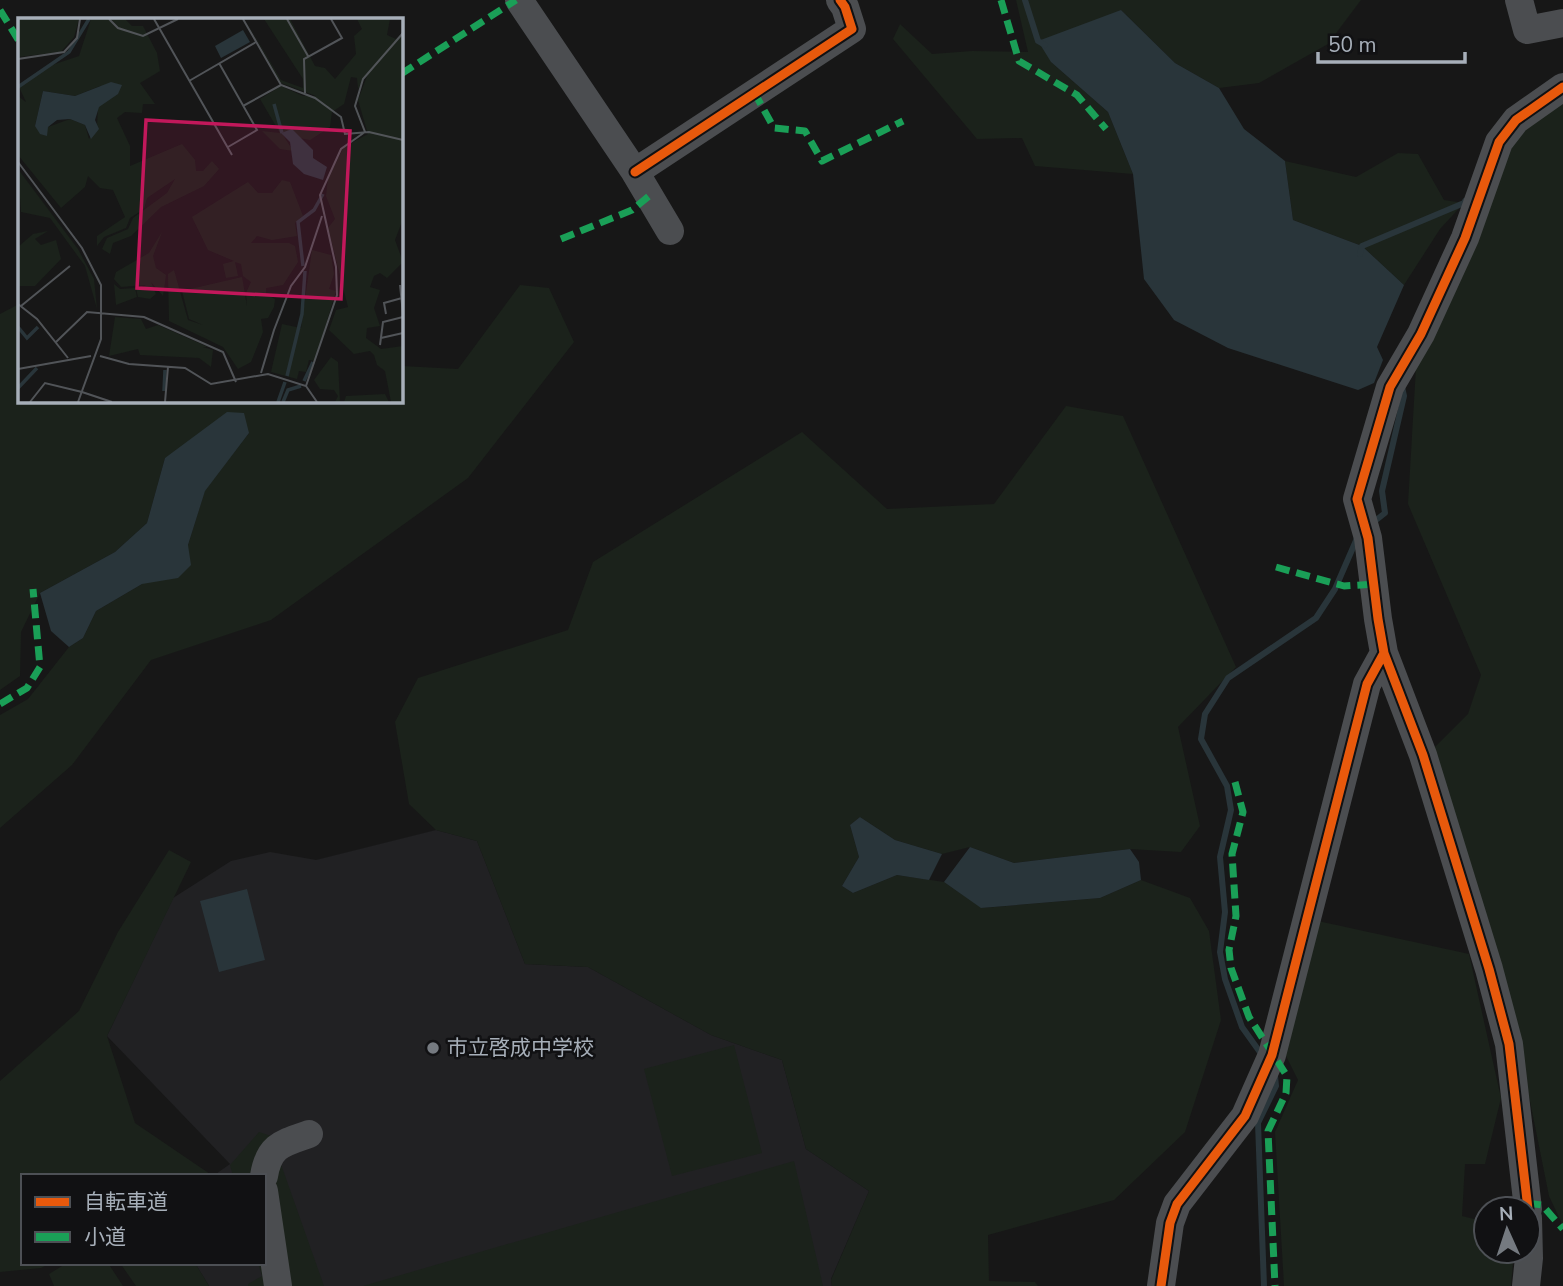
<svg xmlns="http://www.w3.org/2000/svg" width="1563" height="1286" font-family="'Nunito Sans','Noto Sans JP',sans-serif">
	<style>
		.built { fill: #212123 }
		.green { fill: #1b221b }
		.water { fill: #29353a }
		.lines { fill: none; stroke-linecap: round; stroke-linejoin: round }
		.stream { stroke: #29353a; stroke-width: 6 }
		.minor { stroke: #4b4d50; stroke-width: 28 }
		.quiet { stroke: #1a9f57; stroke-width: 7; stroke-dasharray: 14 7; stroke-linecap: butt }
		.cycleway-casing { stroke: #111113; stroke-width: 13 }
		.cycleway { stroke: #e8590c; stroke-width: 9 }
		.poi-dot { fill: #757a80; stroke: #111113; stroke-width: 2.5 }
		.labels { text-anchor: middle; stroke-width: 5; stroke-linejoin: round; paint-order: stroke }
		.poi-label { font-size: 21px; fill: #a7afb9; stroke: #111113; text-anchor: start }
		.inset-river { fill: none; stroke: #29353a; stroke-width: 3.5 }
		.inset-road { fill: none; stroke: #515458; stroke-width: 2 }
		.view { fill: #c2185b; fill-opacity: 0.15; stroke: #c2185b; stroke-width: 3.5 }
		.inset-edge { fill: none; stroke: #a7afb9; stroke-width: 3.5 }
	</style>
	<rect width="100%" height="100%" fill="#171717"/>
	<path class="built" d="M 436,830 L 477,841 L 525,964 L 588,967 L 711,1035 L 782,1060 L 806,1149 L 869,1191 L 831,1279 L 832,1286 L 209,1286 L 195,1263 L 264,1263 L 264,1176 L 213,1176 L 230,1164 L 107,1036 L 173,898 L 231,861 L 270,852 L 316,860 Z"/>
	<path class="green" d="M 1016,0 L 1361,0 L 1328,44 L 1259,83 L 1219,88 L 1175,63 L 1121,10 L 1051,62 L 1108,112 L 1133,174 L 1035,166 L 1022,138 L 977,139 L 893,39 L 900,24 L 932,54 L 972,51 L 1028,52 Z
		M 1563,102 L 1563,1226 L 1549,1196 L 1517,1036 L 1431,751 L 1468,714 L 1481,675 L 1408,504 L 1416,367 L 1520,128 Z
		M 1398,153 L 1418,154 L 1444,200 L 1464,203 L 1440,229 L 1404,285 L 1362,246 L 1293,220 L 1285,161 L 1356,177 Z
		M 520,285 L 549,288 L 574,342 L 468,478 L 271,620 L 151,660 L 72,765 L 0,828 L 0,715 L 28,699 L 69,647 L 83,638 L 96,611 L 142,584 L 188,545 L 205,490 L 249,433 L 165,458 L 147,523 L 115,552 L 40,593 L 21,632 L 20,676 L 0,690 L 0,314 L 19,304 L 19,401 L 401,401 L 401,357 L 402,366 L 458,369 Z
		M 1066,406 L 1123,416 L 1236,667 L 1178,727 L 1200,826 L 1181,852 L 1130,849 L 1014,863 L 970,847 L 942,854 L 895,840 L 860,817 L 850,825 L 859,857 L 842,886 L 853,893 L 897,875 L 944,882 L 982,908 L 1100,898 L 1141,880 L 1190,898 L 1209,931 L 1221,1020 L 1185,1132 L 1114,1200 L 988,1235 L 989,1281 L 1035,1282 L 1038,1286 L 832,1286 L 831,1280 L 869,1191 L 806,1149 L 782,1060 L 711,1035 L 588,967 L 525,964 L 477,841 L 436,830 L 409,804 L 395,722 L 418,678 L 568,630 L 593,562 L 802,432 L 887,509 L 994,504 Z
		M 169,850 L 191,862 L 107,1036 L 135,1123 L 213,1176 L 23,1176 L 23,1263 L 51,1263 L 41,1268 L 0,1272 L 0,1081 L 79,1011 L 118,932 Z
		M 1318,921 L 1469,954 L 1501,1098 L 1485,1164 L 1465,1164 L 1462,1216 L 1486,1222 L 1486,1251 L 1514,1251 L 1511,1286 L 1284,1286 L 1275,1132 L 1298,1080 L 1285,1054 Z
		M 734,1045 L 762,1153 L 672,1176 L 644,1069 Z
		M 259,1132 L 271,1136 L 324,1286 L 248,1286 L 248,1284 L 262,1276 L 258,1263 L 264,1263 L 264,1176 L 233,1176 L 230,1165 Z
		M 794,1161 L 823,1286 L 363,1286 Z
		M 67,1263 L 108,1263 L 123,1286 L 54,1286 L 49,1274 Z
		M 120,1263 L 195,1263 L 209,1286 L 136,1286 Z"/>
	<path class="water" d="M 1121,10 L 1175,63 L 1219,88 L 1244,129 L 1285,161 L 1293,220 L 1362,246 L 1404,285 L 1377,347 L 1383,360 L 1374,383 L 1358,390 L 1228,348 L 1174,320 L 1144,279 L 1133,174 L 1108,112 L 1051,62 L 1038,41 Z
		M 227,412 L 244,413 L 249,433 L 205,491 L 188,545 L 191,565 L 178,578 L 142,584 L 96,611 L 83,638 L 69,647 L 51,631 L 40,593 L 115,552 L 147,523 L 165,458 Z
		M 860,817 L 895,840 L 942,854 L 929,880 L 897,875 L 853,893 L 842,886 L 859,857 L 850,825 Z
		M 970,847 L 1014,863 L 1130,849 L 1139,862 L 1141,880 L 1100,898 L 981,908 L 944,882 Z
		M 247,889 L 265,960 L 219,972 L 200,901 Z"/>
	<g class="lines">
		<path class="stream" d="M 1025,0 L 1038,41 L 1045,45
			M 1360,254 L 1362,246 L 1464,203 L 1465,201
			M 1371,524 L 1385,513 L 1382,491 L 1404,396 L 1402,387
			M 1262,1055 L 1242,1027 L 1225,979 L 1220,952 L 1225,912 L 1220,857 L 1231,810 L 1227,786 L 1201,739 L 1205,714 L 1228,678 L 1316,618 L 1335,589 L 1358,536
			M 1264,1286 L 1258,1123 L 1276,1086 L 1275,1076"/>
		<path class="minor" d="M 519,0 L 635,172 L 670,231
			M 1519,0 L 1527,30 L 1563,23
			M 635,172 L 852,29 L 845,7 L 840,0
			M 264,1176 C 269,1145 283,1143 309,1134
			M 264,1191 L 278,1286
			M 1528,1209 L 1509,1044 L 1489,969 L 1423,755 L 1384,653 L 1378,619 L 1368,538 L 1357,499 L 1390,387 L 1421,334 L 1465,238 L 1499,142 L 1516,120 L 1563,87
			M 1161,1286 L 1170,1223 L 1177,1204 L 1245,1116 L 1272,1055 L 1367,684 L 1384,653
			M 1526,1286 L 1529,1258 L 1528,1218"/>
		<path class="quiet" d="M 1001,0 L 1019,61 L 1077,95 L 1106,129
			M 0,10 L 19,41
			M 401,74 L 516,0
			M 754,92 L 774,128 L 805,131 L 822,161 L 903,121
			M 561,239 L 632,210 L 649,196
			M 1276,567 L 1344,586 L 1375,584
			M 0,704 L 27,688 L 40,667 L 33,589
			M 1235,782 L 1243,812 L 1232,854 L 1236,916 L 1229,950 L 1231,968 L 1249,1017 L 1287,1076 L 1286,1093 L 1268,1131 L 1275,1286
			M 1527,1203 L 1542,1205 L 1563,1229"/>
		<defs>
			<path id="cycleway" d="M 635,172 L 852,29 L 845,7 L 840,0
				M 1528,1209 L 1509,1044 L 1489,969 L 1423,755 L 1384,653 L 1378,619 L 1368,538 L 1357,499 L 1390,387 L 1421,334 L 1465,238 L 1499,142 L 1516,120 L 1563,87
				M 1161,1286 L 1170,1223 L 1177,1204 L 1245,1116 L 1272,1055 L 1367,684 L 1384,653"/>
		</defs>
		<use href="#cycleway" class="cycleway-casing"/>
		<use href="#cycleway" class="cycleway"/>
	</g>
	<circle class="poi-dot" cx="433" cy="1048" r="7"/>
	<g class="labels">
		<g class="poi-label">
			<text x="447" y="1055">市立啓成中学校</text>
		</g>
	</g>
	<g transform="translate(18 18)">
		<rect width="385" height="385" fill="#171717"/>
		<path d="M 0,1 L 61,1 L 56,19 L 43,34 L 0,39 ZM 73,1 L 107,1 L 114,8 L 125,8 L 139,35 L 142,53 L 122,65 L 137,86 L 125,86 L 124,95 L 107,94 L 99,100 L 112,128 L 112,148 L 164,126 L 177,142 L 178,153 L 185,153 L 194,143 L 201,151 L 186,168 L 143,189 L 113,218 L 95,225 L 92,236 L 84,231 L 89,220 L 110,211 L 115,200 L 149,175 L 157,161 L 129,180 L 126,191 L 112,200 L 108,210 L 86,219 L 79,228 L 79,218 L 107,199 L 95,172 L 82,170 L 70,158 L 67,169 L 43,190 L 0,137 L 0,78 L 8,84 L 1,69 L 34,47 L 61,38 ZM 82,68 L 91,79 L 80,89 L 79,108 L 71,121 L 67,107 L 52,101 L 30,109 L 17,108 L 25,73 L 57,78 ZM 227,1 L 263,62 L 285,70 L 285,61 L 246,1 L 272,1 L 297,48 L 307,50 L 317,61 L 338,36 L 336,18 L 344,11 L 339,1 L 372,1 L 369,17 L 378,21 L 385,14 L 385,201 L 377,222 L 385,244 L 369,260 L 362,255 L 356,258 L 352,269 L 362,272 L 356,290 L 362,308 L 349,310 L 348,320 L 363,331 L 385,328 L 385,384 L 373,384 L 367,353 L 359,347 L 356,337 L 352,333 L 336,336 L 311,312 L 318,292 L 330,289 L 310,210 L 317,201 L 308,178 L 310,160 L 326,129 L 350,116 L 340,82 L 351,53 L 340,71 L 339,60 L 333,59 L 326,86 L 314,94 L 312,109 L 292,122 L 265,117 L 275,133 L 262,131 L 244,113 L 262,115 L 242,81 L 263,68 L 285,78 L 298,78 L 263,65 ZM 0,151 L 60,231 L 76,261 L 79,291 L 67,248 L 32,200 L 3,194 ZM 264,162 L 272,164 L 285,198 L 277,205 L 279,218 L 254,222 L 239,218 L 233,225 L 271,225 L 277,228 L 280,244 L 265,267 L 248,270 L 248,276 L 257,281 L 256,289 L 250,300 L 243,301 L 245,314 L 233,344 L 220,351 L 205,329 L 151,303 L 150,256 L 156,252 L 170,302 L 185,307 L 171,301 L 164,273 L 224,259 L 229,288 L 228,275 L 233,264 L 225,258 L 223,246 L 217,244 L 220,258 L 208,260 L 205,246 L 216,243 L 190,232 L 174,199 L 230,164 L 240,175 L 254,175 ZM 30,213 L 17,221 L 23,227 L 38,222 L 43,241 L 17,268 L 0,268 L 0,229 L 15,216 ZM 144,214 L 135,238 L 138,250 L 148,257 L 145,278 L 133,264 L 138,276 L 132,281 L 120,279 L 118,270 L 125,269 L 128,267 L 103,269 L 96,261 L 98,254 L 131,235 ZM 294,232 L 313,237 L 316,256 L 311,271 L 318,273 L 297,343 L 291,342 L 288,354 L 281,353 L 279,361 L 253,354 L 264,306 L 283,310 ZM 96,266 L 102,271 L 117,270 L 119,279 L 98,287 ZM 97,299 L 123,301 L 128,311 L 140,307 L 190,329 L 185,329 L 195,332 L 193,349 L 181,340 L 122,337 L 120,331 L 91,338 ZM 313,339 L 320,344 L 322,384 L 317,384 L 320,378 L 316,372 L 302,371 L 296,362 ZM 367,376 L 371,384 L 326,384 L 328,378 Z" fill="#1b221b" fill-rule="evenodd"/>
		<path d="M 225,12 L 232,24 L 203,40 L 197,28 ZM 93,64 L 104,67 L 100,76 L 81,89 L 77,102 L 81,111 L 73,121 L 67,107 L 52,101 L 39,102 L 30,109 L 29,118 L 22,116 L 17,108 L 25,73 L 57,78 ZM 274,111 L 295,132 L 295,140 L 309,149 L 305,162 L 286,156 L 275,146 L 272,124 L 263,115 Z" fill="#29353a"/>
		<path class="inset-river" d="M 0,69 L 51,34 L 71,1M 256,86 L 264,115M 285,248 L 280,204 L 296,192 L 305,176M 0,309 L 9,320 L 20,309M 269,358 L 284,296 L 287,253M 286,363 L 295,344M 0,370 L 19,350M 146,373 L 147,352M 260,384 L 267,364M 265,384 L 270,372 L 283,368"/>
		<path class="inset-road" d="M 91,1 L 100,10 L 125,18 L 160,1M 136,1 L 214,137M 225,1 L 263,67 L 297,80 L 323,99 L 327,116 L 351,114 L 385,122M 269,1 L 290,38M 0,41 L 46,34 L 59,20 L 62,1M 201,45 L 239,112 L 210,129M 171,63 L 238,24M 287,75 L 286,41 L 324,20 L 313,1M 225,88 L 263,67M 0,144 L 64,230 L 83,267 L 83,321 L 60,384M 382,267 L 385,296M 0,286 L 19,301 L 50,340M 3,288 L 52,248M 368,296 L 366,285 L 384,280M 363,320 L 385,315M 38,324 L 69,294 L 126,299 L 205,334 L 218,364M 362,327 L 365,304 L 385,299M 82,338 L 111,346 L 167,350 L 193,366 L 250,356 L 288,368 L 299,384M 0,351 L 73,338M 243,355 L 256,312 L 273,268 L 287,249 L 304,198M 288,368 L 319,277 L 318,249 L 302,177 L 323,131 L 347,114 L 337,88 L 345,61 L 385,15M 64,374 L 94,384M 12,384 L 27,365 L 64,374M 147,384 L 150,349"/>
		<path class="view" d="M 128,102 L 332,113 L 323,281 L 119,270 Z"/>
		<rect width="385" height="385" class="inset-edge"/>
	</g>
	<rect x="21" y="1174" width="245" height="91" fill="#111113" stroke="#4d5055" stroke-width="2"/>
	<rect x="35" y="1197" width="35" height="10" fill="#e8590c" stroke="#4d5055" stroke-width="2"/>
	<text x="84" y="1209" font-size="21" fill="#a7afb9">自転車道</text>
	<rect x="35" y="1232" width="35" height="10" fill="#1a9f57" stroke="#4d5055" stroke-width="2"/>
	<text x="84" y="1244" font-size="21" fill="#a7afb9">小道</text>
	<g transform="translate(1507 1230) rotate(357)"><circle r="33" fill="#111113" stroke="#4d5055" stroke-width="2"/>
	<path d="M0-5L12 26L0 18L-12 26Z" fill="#757a80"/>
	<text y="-10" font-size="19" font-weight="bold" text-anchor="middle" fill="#a7afb9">N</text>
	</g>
	<path d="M1318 52v10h147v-10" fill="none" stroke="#a7afb9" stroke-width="3.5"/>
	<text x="1328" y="52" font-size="21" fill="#a7afb9" stroke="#111113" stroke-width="5" paint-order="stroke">50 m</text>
</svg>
